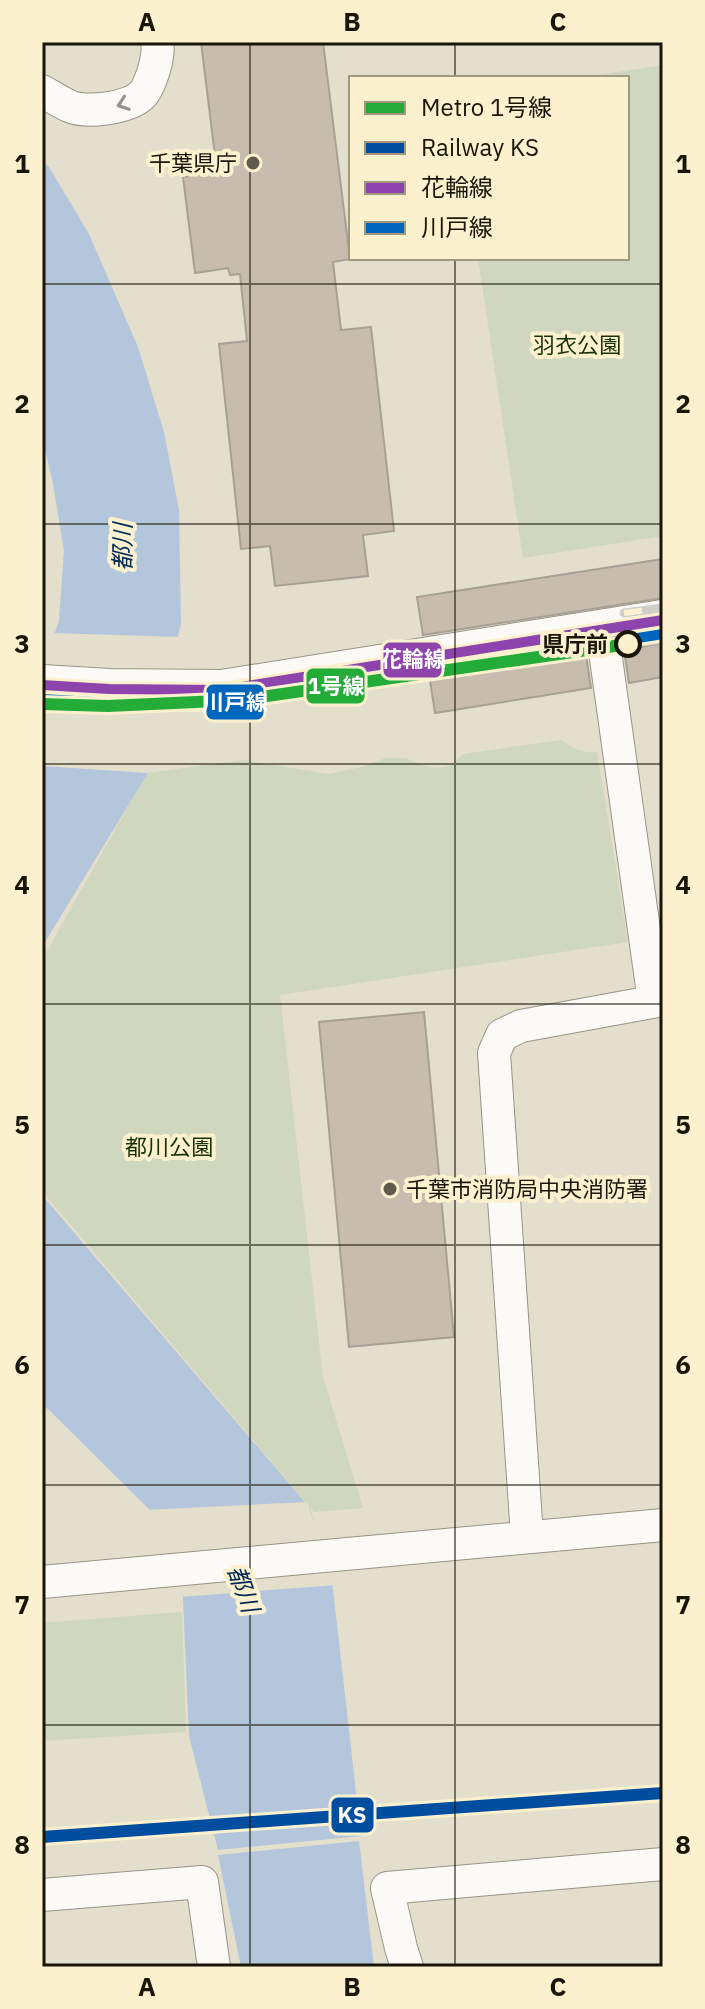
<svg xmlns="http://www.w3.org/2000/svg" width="705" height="2009" font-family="'IBM Plex Sans','Noto Sans JP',sans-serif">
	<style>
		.green { fill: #cfd7bf }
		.water { fill: #b3c6db }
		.pier { fill: #e4decc }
		.building { fill: #c7bcae; stroke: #a8a094; stroke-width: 2 }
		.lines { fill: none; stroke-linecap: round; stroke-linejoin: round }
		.minor-casing { stroke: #989486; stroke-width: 34 }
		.tertiary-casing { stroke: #989486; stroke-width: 42 }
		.minor { stroke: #fbfaf7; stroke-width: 32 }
		.tertiary { stroke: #fbfaf7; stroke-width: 40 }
		.rail-casing { stroke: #d0cec8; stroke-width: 9 }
		.rail { stroke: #fcf1ce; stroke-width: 6; stroke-dasharray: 18; stroke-linecap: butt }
		.bus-1-casing { stroke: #fcf1ce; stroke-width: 16 }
		.bus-2-casing { stroke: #fcf1ce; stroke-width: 16 }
		.bus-1 { stroke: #8e44ad; stroke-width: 10 }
		.bus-2 { stroke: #0065bd; stroke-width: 10 }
		.rail-1-casing { stroke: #fcf1ce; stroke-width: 18 }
		.rail-1 { stroke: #014ea0; stroke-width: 12 }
		.metro-1-casing { stroke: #fcf1ce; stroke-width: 18 }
		.metro-1 { stroke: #23ac38; stroke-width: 12 }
		.oneway { stroke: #95938b }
		.grid { fill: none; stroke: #191508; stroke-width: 2; stroke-opacity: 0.55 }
		.poi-dot { fill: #605b4d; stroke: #fcf1ce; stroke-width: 3 }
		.stop-dot { fill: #fcf1ce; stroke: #191508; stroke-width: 4 }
		.labels { text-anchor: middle; stroke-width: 8; stroke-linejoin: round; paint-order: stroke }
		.poi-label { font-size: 22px; fill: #191508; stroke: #fcf1ce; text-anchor: end }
		.park-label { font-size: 22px; fill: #183206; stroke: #fcf1ce }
		.stop-label { font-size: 22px; font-weight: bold; fill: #191508; stroke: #fcf1ce; text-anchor: end }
		.water-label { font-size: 24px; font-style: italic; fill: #032c5b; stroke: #fcf1ce }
		.line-badge { stroke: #fcf1ce; stroke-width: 3 }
		.badge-label { font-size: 22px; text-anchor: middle; font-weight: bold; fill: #fff }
		.neatline { fill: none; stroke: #191508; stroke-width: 3 }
		.grid-label { font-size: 26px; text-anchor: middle; font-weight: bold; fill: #191508 }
	</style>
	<rect width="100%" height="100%" fill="#e4decc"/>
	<path class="green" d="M 663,65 L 663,536 L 523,558 L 478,258 L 627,258 L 627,78 L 579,78 Z
		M 561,740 C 573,749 582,753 597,752 L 628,942 L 280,995 L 323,1377 L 363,1508 L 314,1512 L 42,1191 L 42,960 L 147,773 L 243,760 L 329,774 L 361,767 L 386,758 L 405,758 L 422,765 L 437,768 L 449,766 L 463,754 Z
		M 182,1612 L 186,1732 L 42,1741 L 42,1623 Z"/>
	<path class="water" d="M 42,160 L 49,167 L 89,234 L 138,347 L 164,432 L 179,510 L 181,623 L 148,773 L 42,947 L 42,669 L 59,621 L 64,551 L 53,483 L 42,438 Z
		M 42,1195 L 310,1508 L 332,1580 L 361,1836 L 218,1850 L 189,1736 L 183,1599 L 171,1542 L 160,1520 L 48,1409 L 42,1406 Z
		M 359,1841 L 374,1967 L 241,1967 L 218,1855 Z"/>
	<path class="pier" d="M 51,633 L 182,637 L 148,773 L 42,766 L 42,657 Z
		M 307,1502 L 337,1585 L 179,1597 L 167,1543 L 157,1522 L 145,1510 Z"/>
	<path class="building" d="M 201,42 L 323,42 L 350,259 L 333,262 L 341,330 L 371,327 L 394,531 L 363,535 L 368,576 L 275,586 L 270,546 L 241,549 L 219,344 L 247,341 L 240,274 L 230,275 L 228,268 L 195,273 L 183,177 L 217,172 Z
		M 663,559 L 663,598 L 423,635 L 417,597 Z
		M 663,643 L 663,677 L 629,683 L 624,650 Z
		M 586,655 L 591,688 L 435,713 L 430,680 Z
		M 424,1012 L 454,1337 L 349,1347 L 319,1022 Z"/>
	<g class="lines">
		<defs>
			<path id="minor" d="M 42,91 C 51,96 60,102 69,106 C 86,114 129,108 142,95 C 148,89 150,81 153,73 C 156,63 159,52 157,42
				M 602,630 L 654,1001
				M 527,1536 L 494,1053 L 502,1035 L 521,1026 L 663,1000
				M 42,1582 L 663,1525
				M 42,1895 L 202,1882 L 214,1967
				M 407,1967 L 401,1948 L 387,1888 L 663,1864"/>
			<path id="tertiary" d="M 42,685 L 109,689 L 222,690 L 663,620"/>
		</defs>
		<use href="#minor" class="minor-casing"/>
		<use href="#tertiary" class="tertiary-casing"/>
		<use href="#minor" class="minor"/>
		<use href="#tertiary" class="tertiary"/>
		<defs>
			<path id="rail" d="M 624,613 L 663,608
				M 628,644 L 663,639"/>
		</defs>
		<use href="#rail" class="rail-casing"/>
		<use href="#rail" class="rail"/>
		<defs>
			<path id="bus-1" d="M 42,685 L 109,689 L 222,690 L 663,620"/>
			<path id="bus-2" d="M 42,699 L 109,703 L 223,704 L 663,634"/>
		</defs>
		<use href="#bus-1" class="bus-1-casing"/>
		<use href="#bus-2" class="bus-2-casing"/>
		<use href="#bus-1" class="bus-1"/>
		<use href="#bus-2" class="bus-2"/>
		<defs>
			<path id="rail-1" d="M 42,1837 L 663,1793"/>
		</defs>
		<use href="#rail-1" class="rail-1-casing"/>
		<use href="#rail-1" class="rail-1"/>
		<defs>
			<path id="metro-1" d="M 42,704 L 108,706 L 240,700 L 628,644"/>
		</defs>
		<use href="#metro-1" class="metro-1-casing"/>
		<use href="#metro-1" class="metro-1"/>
	</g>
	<defs><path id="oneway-chevron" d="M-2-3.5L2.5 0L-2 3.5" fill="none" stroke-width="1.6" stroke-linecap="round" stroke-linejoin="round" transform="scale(2)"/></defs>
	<use class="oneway" href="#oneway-chevron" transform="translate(123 104) rotate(161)"/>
	<path class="grid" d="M 250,42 L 250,1967M 455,42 L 455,78M 455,258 L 455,1967M 42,284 L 663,284M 42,524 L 663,524M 42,764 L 663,764M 42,1004 L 663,1004M 42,1245 L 663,1245M 42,1485 L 663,1485M 42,1725 L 663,1725"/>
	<g class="poi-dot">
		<circle cx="253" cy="163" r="8"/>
		<circle cx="390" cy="1189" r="8"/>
	</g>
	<circle class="stop-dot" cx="628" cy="644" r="12"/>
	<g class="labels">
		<g class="poi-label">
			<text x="237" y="171">千葉県庁</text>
			<text x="406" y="1197" text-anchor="start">千葉市消防局中央消防署</text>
		</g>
		<g class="park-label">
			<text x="577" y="353">羽衣公園</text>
			<text x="169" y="1155">都川公園</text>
		</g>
		<g class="stop-label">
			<text x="608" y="652">県庁前</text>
		</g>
		<g class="water-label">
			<text transform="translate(123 547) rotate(-90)" y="8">都川</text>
			<text transform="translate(243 1589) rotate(70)" y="8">都川</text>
		</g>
	</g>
	<g class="line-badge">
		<rect x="382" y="641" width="61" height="38" rx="8" fill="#8e44ad"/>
		<rect x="305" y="667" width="61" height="38" rx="8" fill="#23ac38"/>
		<rect x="205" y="683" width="60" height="38" rx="8" fill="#0065bd"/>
		<rect x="330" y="1796" width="45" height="38" rx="8" fill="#014ea0"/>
	</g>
	<g class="badge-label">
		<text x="413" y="667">花輪線</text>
		<text x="336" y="694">1号線</text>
		<text x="235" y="710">川戸線</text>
		<text x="352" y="1823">KS</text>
	</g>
	<rect width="705" height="2009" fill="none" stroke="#fcf1ce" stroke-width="88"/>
	<rect x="349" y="76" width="280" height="184" fill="#fcf1ce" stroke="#a1997f" stroke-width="2"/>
	<rect x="365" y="102" width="40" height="12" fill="#23ac38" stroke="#a1997f" stroke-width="2"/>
	<text x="421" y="116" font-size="24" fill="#191508">Metro 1号線</text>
	<rect x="365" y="142" width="40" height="12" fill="#014ea0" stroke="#a1997f" stroke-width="2"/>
	<text x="421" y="156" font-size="24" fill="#191508">Railway KS</text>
	<rect x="365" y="182" width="40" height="12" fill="#8e44ad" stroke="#a1997f" stroke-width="2"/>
	<text x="421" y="196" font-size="24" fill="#191508">花輪線</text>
	<rect x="365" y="222" width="40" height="12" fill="#0065bd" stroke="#a1997f" stroke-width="2"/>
	<text x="421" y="236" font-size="24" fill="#191508">川戸線</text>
	<rect x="44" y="44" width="617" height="1921" class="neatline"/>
	<g class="grid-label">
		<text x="147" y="31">A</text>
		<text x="352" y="31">B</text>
		<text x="558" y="31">C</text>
		<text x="22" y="173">1</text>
		<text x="683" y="173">1</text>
		<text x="22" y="413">2</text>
		<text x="683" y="413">2</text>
		<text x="22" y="653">3</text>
		<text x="683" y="653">3</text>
		<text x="22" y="894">4</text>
		<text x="683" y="894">4</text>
		<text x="22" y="1134">5</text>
		<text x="683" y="1134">5</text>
		<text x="22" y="1374">6</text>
		<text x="683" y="1374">6</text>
		<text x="22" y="1614">7</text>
		<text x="683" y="1614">7</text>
		<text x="22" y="1854">8</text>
		<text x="683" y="1854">8</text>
		<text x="147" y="1996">A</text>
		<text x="352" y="1996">B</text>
		<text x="558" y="1996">C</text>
	</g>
</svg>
